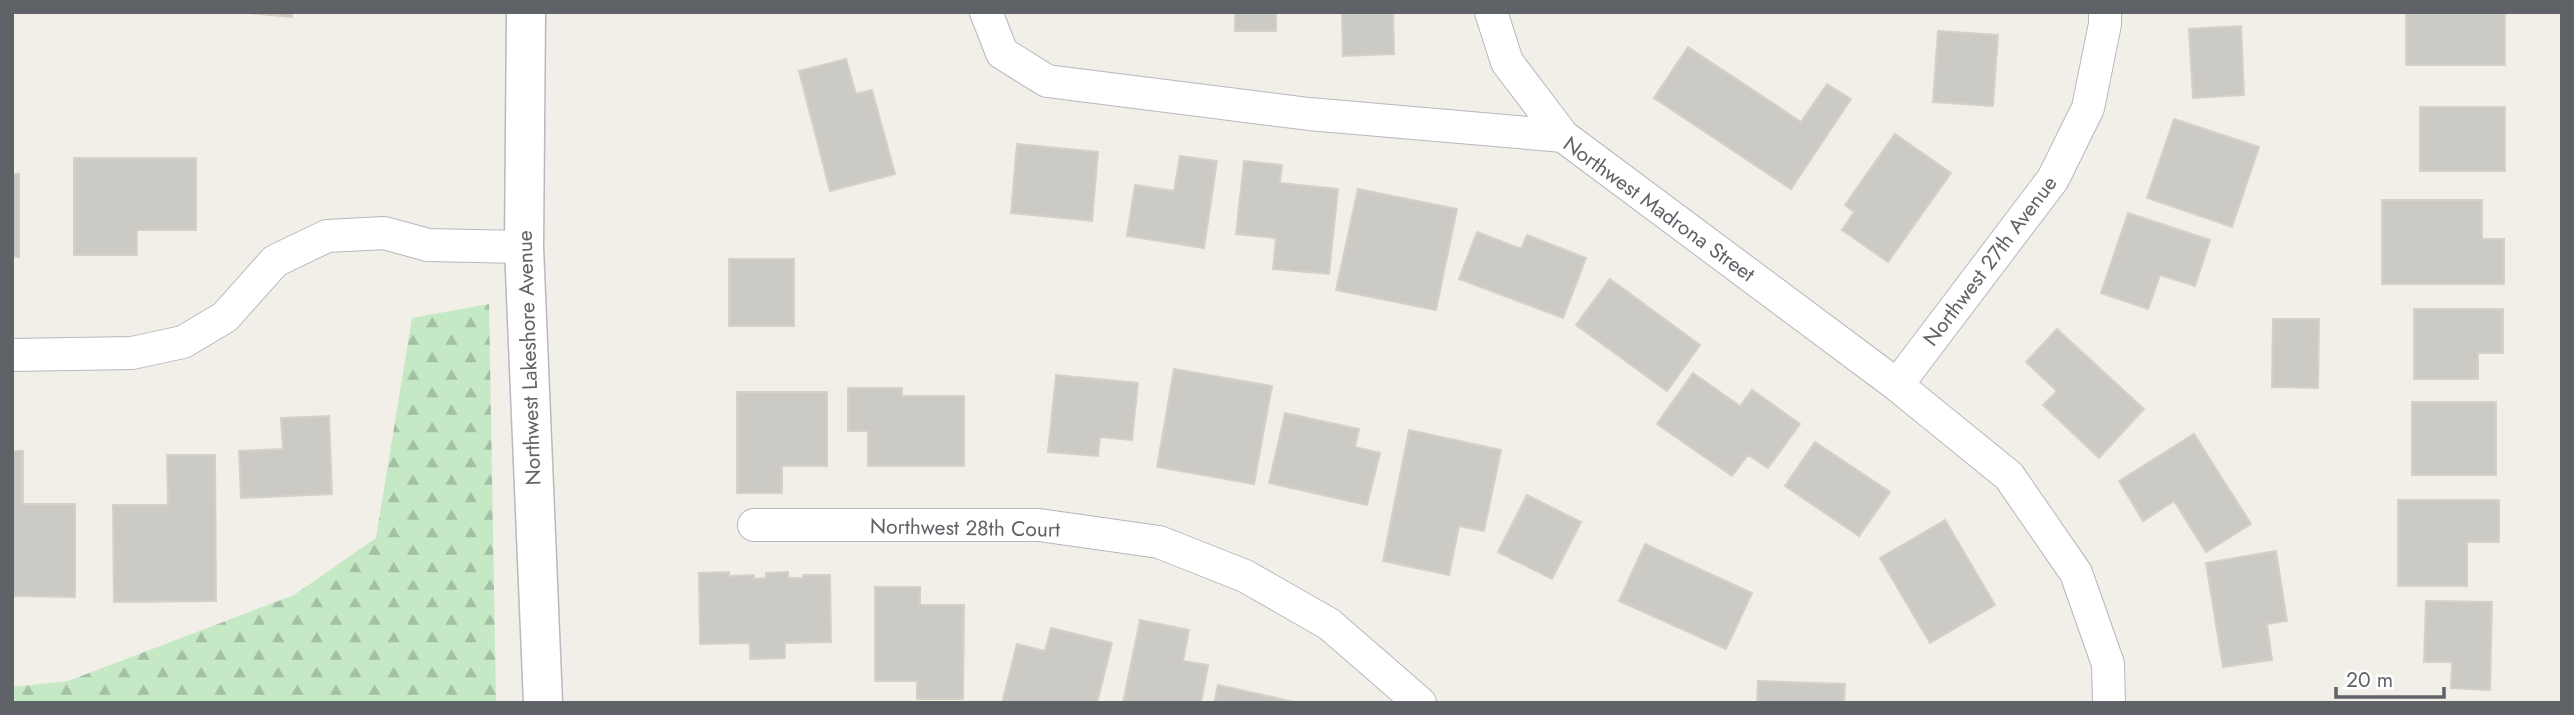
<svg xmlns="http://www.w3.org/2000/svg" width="2574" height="715" font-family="Jost,sans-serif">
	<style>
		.forest { fill: url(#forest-firs) }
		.building { fill: #cccac5; stroke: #d6d1c6; stroke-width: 2 }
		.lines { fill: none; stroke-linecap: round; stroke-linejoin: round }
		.street-casing { stroke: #b5b8bc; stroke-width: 34 }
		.secondary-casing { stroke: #b6babf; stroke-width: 41 }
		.street { stroke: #fff; stroke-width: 32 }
		.secondary { stroke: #fff; stroke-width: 38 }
		.labels { text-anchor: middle; stroke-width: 5; stroke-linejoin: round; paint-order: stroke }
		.street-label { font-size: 21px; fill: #5f6368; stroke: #fff }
	</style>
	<defs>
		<pattern id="forest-firs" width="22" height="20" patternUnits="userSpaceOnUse" patternTransform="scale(1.75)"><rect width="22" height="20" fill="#c5e8c5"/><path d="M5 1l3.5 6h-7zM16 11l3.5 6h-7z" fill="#a3c0a4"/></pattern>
	</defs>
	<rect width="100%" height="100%" fill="#f1efe8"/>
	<path class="forest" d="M 489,304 L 496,703 L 12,703 L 12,687 L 68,681 L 294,595 L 376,538 L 412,318 Z"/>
	<path class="building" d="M 238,12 L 292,12 L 292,17 Z
		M 1235,12 L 1276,12 L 1276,31 L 1235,31 Z
		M 1342,12 L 1393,12 L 1394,54 L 1343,56 Z
		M 2406,12 L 2505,12 L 2505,65 L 2406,65 Z
		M 2241,26 L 2244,95 L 2193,98 L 2189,29 Z
		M 1938,31 L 1998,35 L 1993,106 L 1933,102 Z
		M 1688,47 L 1801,122 L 1827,84 L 1851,99 L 1791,189 L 1654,98 Z
		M 846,59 L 856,94 L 872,90 L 895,174 L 830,191 L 799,71 Z
		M 2420,107 L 2505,107 L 2505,171 L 2420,171 Z
		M 2174,119 L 2259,147 L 2232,227 L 2147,198 Z
		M 1895,134 L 1951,173 L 1888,262 L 1842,230 L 1854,212 L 1845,205 Z
		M 1017,144 L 1098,152 L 1092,221 L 1011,213 Z
		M 1180,156 L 1217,161 L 1204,248 L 1127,236 L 1135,185 L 1174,191 Z
		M 74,158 L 196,158 L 196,230 L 137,230 L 137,255 L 74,255 Z
		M 1244,161 L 1282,165 L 1280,183 L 1338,189 L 1329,274 L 1273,269 L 1276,238 L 1236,234 Z
		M 12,174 L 19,174 L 19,257 L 12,257 Z
		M 1358,189 L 1457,209 L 1436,310 L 1336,290 Z
		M 2382,200 L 2482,200 L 2482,239 L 2504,239 L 2504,284 L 2382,284 Z
		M 2128,213 L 2210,240 L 2195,286 L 2160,275 L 2148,309 L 2101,293 Z
		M 1477,232 L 1521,249 L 1527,235 L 1586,258 L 1563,318 L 1459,279 Z
		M 729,259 L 794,259 L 794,326 L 729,326 Z
		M 1610,279 L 1700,345 L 1667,391 L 1576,325 Z
		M 2414,309 L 2503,309 L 2503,353 L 2478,353 L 2478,379 L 2414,379 Z
		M 2273,319 L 2319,319 L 2318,388 L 2272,387 Z
		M 2057,329 L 2144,409 L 2099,458 L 2043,405 L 2057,391 L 2026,362 Z
		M 1174,369 L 1272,386 L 1254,484 L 1157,467 Z
		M 1693,373 L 1740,406 L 1752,390 L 1800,424 L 1768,468 L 1748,455 L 1732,476 L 1657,424 Z
		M 1056,375 L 1138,383 L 1132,440 L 1100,437 L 1098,456 L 1048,452 Z
		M 848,388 L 902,388 L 902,396 L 964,396 L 964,466 L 868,466 L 868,431 L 848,431 Z
		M 737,392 L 827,392 L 827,466 L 782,466 L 782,493 L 737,493 Z
		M 2412,402 L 2496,402 L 2496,475 L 2412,475 Z
		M 1285,413 L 1359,429 L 1355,447 L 1380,453 L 1367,505 L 1269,483 Z
		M 329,416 L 332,494 L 241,498 L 239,451 L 283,449 L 281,418 Z
		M 1409,430 L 1501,450 L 1484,531 L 1459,526 L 1449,575 L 1383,561 Z
		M 2194,434 L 2251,524 L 2206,552 L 2174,501 L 2143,521 L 2119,481 Z
		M 1815,442 L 1890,492 L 1859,536 L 1785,486 Z
		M 12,451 L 23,451 L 23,504 L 75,504 L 75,597 L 12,596 Z
		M 167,455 L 215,455 L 216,601 L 114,602 L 113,505 L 168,505 Z
		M 1527,495 L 1581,522 L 1552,579 L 1498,552 Z
		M 2398,500 L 2499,500 L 2499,542 L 2467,542 L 2467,586 L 2398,586 Z
		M 1945,520 L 1995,605 L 1930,643 L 1880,558 Z
		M 1645,544 L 1752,593 L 1726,649 L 1619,601 Z
		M 2276,551 L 2287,621 L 2267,624 L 2272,660 L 2223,667 L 2206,563 Z
		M 729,572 L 729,576 L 754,575 L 754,579 L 766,578 L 766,573 L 788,572 L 788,578 L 803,578 L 803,575 L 830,575 L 831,642 L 785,643 L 785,658 L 750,659 L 750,643 L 700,644 L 699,573 Z
		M 875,587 L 920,587 L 920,605 L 964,605 L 963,699 L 917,699 L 917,681 L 875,681 Z
		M 2426,601 L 2492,602 L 2490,690 L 2451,688 L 2452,662 L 2424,662 Z
		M 1140,620 L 1189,630 L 1183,661 L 1208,665 L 1201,703 L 1123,703 Z
		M 1051,628 L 1112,643 L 1097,703 L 1002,703 L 1017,644 L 1045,651 Z
		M 1758,681 L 1845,684 L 1844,703 L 1757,703 Z
		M 1218,685 L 1299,703 L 1214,703 Z"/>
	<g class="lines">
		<defs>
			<path id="street" d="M 986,12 L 1002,53 L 1047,81 L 1309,114 L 1563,136 L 1897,385 L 2009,476 L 2076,573 L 2108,664 L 2109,703
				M 1491,12 L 1507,62 L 1563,136
				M 12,355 L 132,353 L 183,342 L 225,317 L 275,261 L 327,236 L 384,233 L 428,245 L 524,247
				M 1897,385 L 2053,179 L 2088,108 L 2105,24 L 2105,12
				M 754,525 L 1039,525 L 1159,542 L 1245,576 L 1329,624 L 1420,703"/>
			<path id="secondary" d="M 526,12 L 524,247 L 543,703"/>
		</defs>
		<use href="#street" class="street-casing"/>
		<use href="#secondary" class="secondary-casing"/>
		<use href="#street" class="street"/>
		<use href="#secondary" class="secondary"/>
	</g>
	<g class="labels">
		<g class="street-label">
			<text transform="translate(1659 209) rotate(36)" y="7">Northwest Madrona Street</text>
			<text transform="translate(1990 261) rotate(-53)" y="7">Northwest 27th Avenue</text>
			<text transform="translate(529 358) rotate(-92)" y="7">Northwest Lakeshore Avenue</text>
			<text transform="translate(965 528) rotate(1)" y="7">Northwest 28th Court</text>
		</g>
	</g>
	<rect width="2574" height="715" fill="none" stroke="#5f6368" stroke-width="28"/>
	<path d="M2336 687v10h108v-10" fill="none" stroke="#5f6368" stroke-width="3.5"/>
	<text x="2346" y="687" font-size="21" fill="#5f6368" stroke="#ffffff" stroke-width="5" paint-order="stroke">20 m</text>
</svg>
